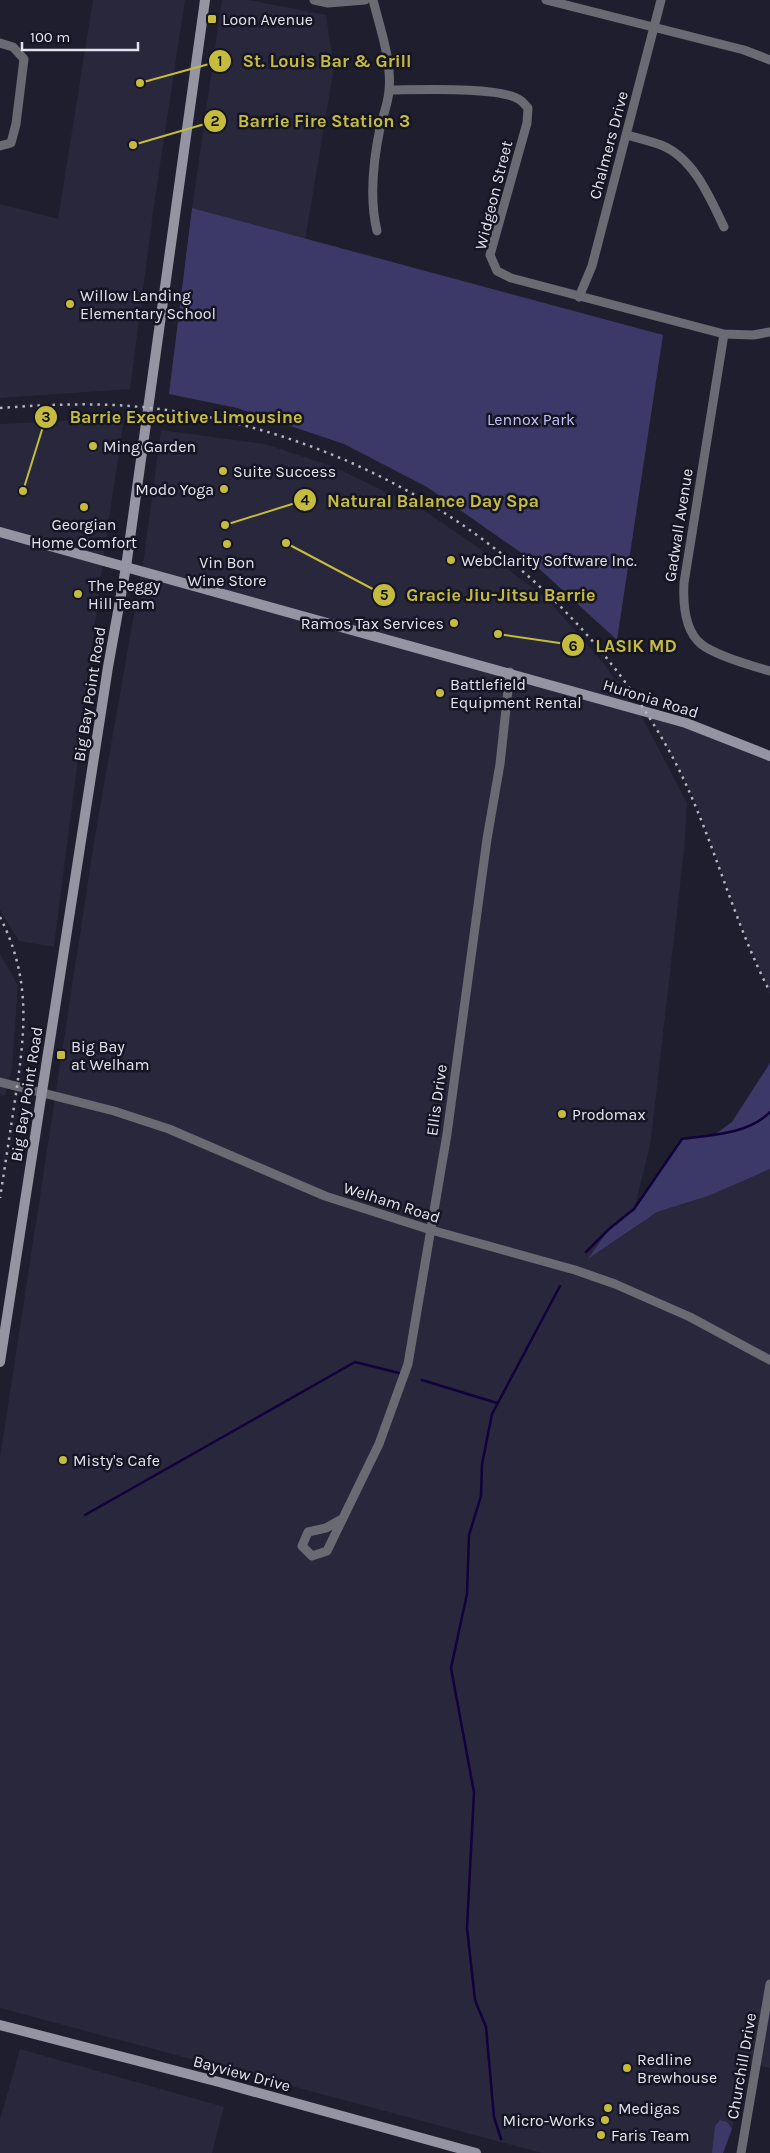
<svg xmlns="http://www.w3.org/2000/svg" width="770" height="2153" font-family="Karla,sans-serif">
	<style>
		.built { fill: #28273c }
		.green { fill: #3c3968 }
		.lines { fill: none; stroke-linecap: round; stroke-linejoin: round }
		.stream { stroke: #12013b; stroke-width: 2.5 }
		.street { stroke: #6a6a72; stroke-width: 9 }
		.secondary { stroke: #9494a2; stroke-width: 10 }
		.rail { stroke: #b5b5c1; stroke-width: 2.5; stroke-dasharray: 2.5 5; stroke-linecap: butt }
		.poi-dot { fill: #c5bc3d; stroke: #151524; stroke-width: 2 }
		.labels { text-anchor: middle; stroke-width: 5; stroke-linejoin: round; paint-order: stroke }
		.poi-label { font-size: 16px; fill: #e3e3ee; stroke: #151524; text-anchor: start }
		.street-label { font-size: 16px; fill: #e3e3ee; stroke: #151524 }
		.park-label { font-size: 16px; fill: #c3c2fb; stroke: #151524 }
		.leader { fill: none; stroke: #c5bc3d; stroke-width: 2 }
		.callout-dot { fill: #c5bc3d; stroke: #151524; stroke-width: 2 }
		.mark-label { font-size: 15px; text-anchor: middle; font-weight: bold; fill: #111 }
		.callout-label { font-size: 18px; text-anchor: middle; font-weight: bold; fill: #c5bc3d; stroke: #151524; stroke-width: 5; stroke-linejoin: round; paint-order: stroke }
	</style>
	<rect width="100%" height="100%" fill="#1e1e2e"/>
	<path class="built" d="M 93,0 L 185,0 L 155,198 L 130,389 L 0,398 L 0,204 L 58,219 Z
		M 222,0 L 249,0 L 326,15 L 334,67 L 305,240 L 192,208 Z
		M 124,418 L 105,546 L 54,947 L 19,941 L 0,910 L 0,424 Z
		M 161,430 L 265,444 L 334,467 L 422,509 L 492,557 L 547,599 L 605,665 L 642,717 L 687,803 L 684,851 L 650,1147 L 634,1209 L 609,1229 L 590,1258 L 657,1212 L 711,1195 L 770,1169 L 770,2068 L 742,2061 L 732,2129 L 723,2153 L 542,2153 L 0,2008 L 0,1458 L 95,836 L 144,557 Z
		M 646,711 L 770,756 L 770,992 L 738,918 L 698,807 L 685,780 Z
		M 0,954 L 18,985 L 12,1068 L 5,1095 L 0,1095 Z
		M 20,2049 L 224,2107 L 212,2153 L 0,2153 L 0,2120 Z"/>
	<path class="green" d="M 192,208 L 663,335 L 617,640 L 523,554 L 427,487 L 344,444 L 237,408 L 169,394 Z
		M 770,1063 L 770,1169 L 711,1195 L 657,1212 L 588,1259 L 609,1229 L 634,1209 L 682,1139 L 714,1135 L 732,1122 Z
		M 720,2120 L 727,2122 L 732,2129 L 723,2153 L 712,2153 L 715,2126 Z"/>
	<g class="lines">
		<path class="stream" d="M 586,1252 L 609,1229 L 634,1209 L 682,1139 C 711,1135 749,1134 770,1112
			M 422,1380 L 497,1403
			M 85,1515 L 355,1362 L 399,1373
			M 501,2139 L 494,2117 L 486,2027 L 475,2000 L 467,1928 L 474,1792 L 451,1668 L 467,1594 L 469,1535 L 481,1496 L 482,1464 L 492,1414 L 560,1286"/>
		<path class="street" d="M 314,0 L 328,3 L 365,0
			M 373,0 C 380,28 392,61 389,91 C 388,103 383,116 380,128 C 373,162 369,198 377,231
			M 546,0 L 744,50 L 770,60
			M 0,43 L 13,47 L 24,59 L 16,124 L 11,143 L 0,146
			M 389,90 C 415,90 501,86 520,100 C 523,102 526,106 528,108 L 527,123 L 490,255 L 497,271 L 511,278 L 724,334 L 753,335 L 770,332
			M 627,135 C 638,138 650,141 661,145 C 694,158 710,198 724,227
			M 579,297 L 592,266 L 661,0
			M 724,334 L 684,583 C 683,603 684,630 701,644 C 716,656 752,666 770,671
			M 0,1082 L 114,1111 L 169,1129 L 325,1196 L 431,1230 L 575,1270 L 615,1284 L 690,1317 L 770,1360
			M 342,1519 L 326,1528 L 308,1532 L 302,1546 L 312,1556 L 327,1551 L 379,1444 L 408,1364 L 447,1134 L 487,839 L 500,764 L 510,672
			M 741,2153 L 770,1984"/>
		<path class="secondary" d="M 0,532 L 686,723 L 770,756
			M 0,1362 L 108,667 L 126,567 L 205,0
			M 0,2025 L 219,2082 L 476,2153"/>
		<path class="rail" d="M 0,408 C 53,404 106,402 159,409 C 370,436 562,561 667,747 C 711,825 729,913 770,992
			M 0,917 C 32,980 25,1033 15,1100 C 10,1133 5,1166 0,1198"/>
	</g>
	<g class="poi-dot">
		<rect x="207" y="14" width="10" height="10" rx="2.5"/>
		<circle cx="70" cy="304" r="5"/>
		<circle cx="93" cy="446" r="5"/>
		<circle cx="223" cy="471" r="5"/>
		<circle cx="224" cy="489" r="5"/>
		<circle cx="84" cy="507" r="5"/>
		<circle cx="227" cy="544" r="5"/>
		<circle cx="451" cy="560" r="5"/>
		<circle cx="78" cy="594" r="5"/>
		<circle cx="454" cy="623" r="5"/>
		<circle cx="440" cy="693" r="5"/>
		<rect x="56" y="1050" width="10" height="10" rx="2.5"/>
		<circle cx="562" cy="1114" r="5"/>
		<circle cx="63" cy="1460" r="5"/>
		<circle cx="627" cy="2068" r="5"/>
		<circle cx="608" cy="2108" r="5"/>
		<circle cx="605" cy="2120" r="5"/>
		<circle cx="601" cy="2135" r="5"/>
	</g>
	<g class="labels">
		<g class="poi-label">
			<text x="222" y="25">Loon Avenue</text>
			<text x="80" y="301">Willow Landing<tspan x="80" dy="18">Elementary School</tspan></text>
			<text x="103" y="452">Ming Garden</text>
			<text x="233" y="477">Suite Success</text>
			<text x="214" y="495" text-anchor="end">Modo Yoga</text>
			<text x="84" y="530" text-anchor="middle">Georgian<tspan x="84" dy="18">Home Comfort</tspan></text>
			<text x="461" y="566">WebClarity Software Inc.</text>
			<text x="227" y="568" text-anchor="middle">Vin Bon<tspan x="227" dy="18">Wine Store</tspan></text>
			<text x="88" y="591">The Peggy<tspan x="88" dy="18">Hill Team</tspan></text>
			<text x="444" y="629" text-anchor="end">Ramos Tax Services</text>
			<text x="450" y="690">Battlefield<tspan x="450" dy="18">Equipment Rental</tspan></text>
			<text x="71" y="1052">Big Bay<tspan x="71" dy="18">at Welham</tspan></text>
			<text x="572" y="1120">Prodomax</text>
			<text x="73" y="1466">Misty's Cafe</text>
			<text x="637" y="2065">Redline<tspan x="637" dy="18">Brewhouse</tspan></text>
			<text x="618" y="2114">Medigas</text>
			<text x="595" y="2126" text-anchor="end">Micro-Works</text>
			<text x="611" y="2141">Faris Team</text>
		</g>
		<g class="street-label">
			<text transform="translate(608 145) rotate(-75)" y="6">Chalmers Drive</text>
			<text transform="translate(493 195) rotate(-76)" y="6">Widgeon Street</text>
			<text transform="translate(678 525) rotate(-81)" y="6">Gadwall Avenue</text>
			<text transform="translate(89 694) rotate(-81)" y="6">Big Bay Point Road</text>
			<text transform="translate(651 698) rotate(17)" y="6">Huronia Road</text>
			<text transform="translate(26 1094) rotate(-81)" y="6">Big Bay Point Road</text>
			<text transform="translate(436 1100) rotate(-82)" y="6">Ellis Drive</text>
			<text transform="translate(392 1202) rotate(18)" y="6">Welham Road</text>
			<text transform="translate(741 2066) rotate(-80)" y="6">Churchill Drive</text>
			<text transform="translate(242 2073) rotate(15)" y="6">Bayview Drive</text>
		</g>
		<g class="park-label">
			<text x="531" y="425">Lennox Park</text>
		</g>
	</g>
	<path class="leader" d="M140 83L220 61M133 145L215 121M23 491L46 417M225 525L305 500M286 543L384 595M498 634L573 645"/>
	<g class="callout-dot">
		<circle cx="140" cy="83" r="5"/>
		<circle cx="133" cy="145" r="5"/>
		<circle cx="23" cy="491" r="5"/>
		<circle cx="225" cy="525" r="5"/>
		<circle cx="286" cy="543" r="5"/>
		<circle cx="498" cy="634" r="5"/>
		<circle cx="220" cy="61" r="12"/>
		<circle cx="215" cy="121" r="12"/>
		<circle cx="46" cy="417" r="12"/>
		<circle cx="305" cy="500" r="12"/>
		<circle cx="384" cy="595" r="12"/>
		<circle cx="573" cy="645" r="12"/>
	</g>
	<g class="mark-label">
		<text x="220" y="66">1</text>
		<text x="215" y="126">2</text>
		<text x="46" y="422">3</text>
		<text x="305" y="505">4</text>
		<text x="384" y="600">5</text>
		<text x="573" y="651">6</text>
	</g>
	<g class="callout-label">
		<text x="327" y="67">St. Louis Bar &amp; Grill</text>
		<text x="324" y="127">Barrie Fire Station 3</text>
		<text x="186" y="423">Barrie Executive Limousine</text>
		<text x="433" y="507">Natural Balance Day Spa</text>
		<text x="501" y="601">Gracie Jiu-Jitsu Barrie</text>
		<text x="636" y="652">LASIK MD</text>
	</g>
	<path d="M22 42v8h116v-8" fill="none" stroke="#e3e3ee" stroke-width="2.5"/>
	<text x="30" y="42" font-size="15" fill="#e3e3ee" stroke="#151524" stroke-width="4" paint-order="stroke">100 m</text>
</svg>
